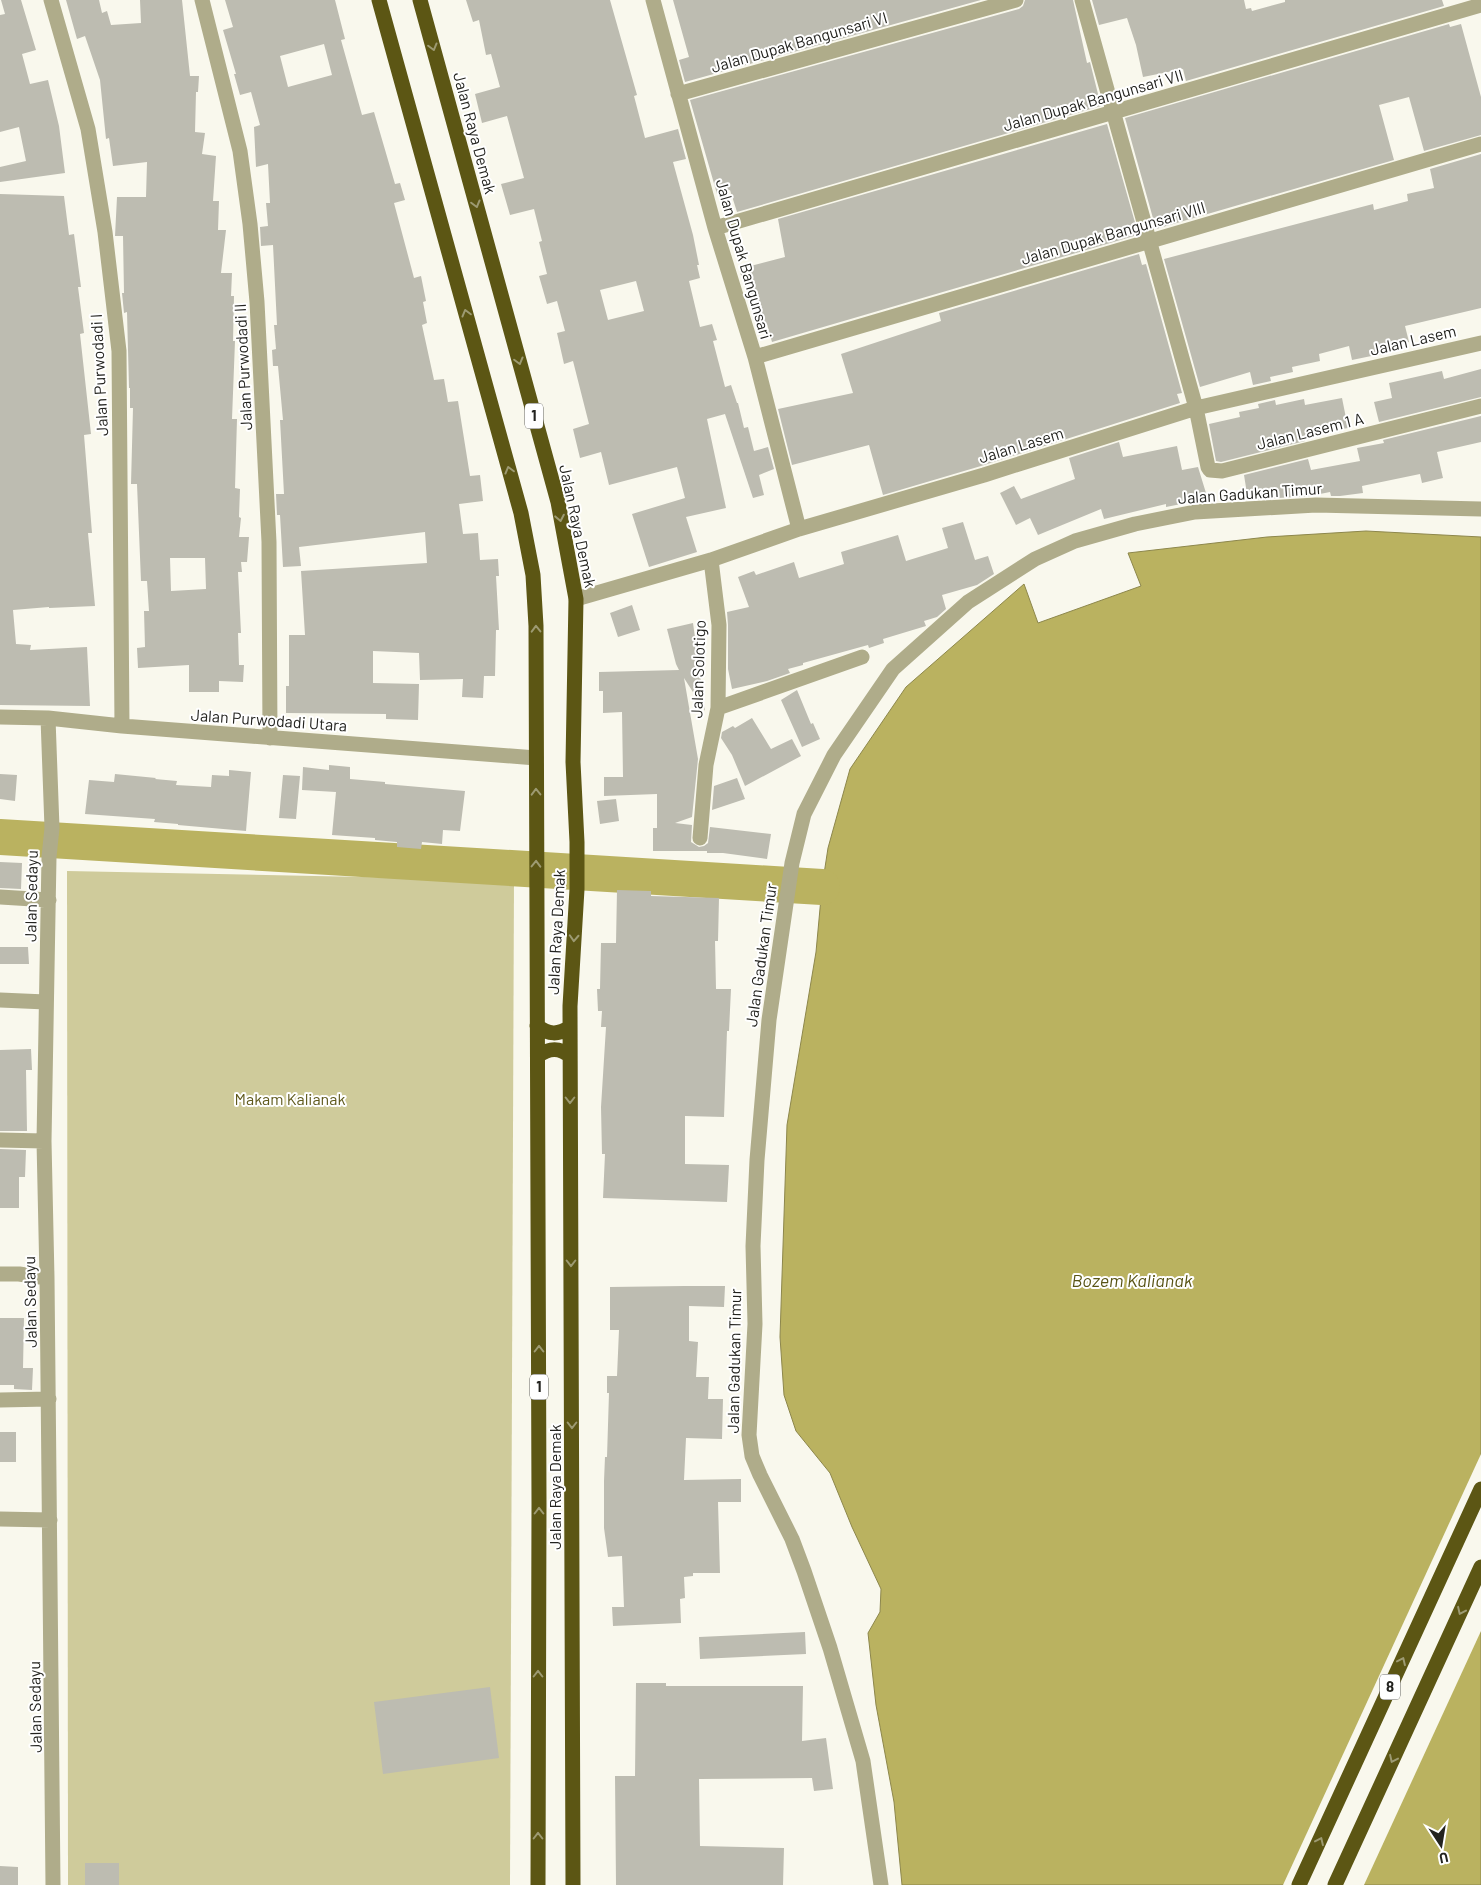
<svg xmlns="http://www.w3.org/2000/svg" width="1481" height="1885" font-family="Barlow,sans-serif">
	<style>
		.green { fill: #cfcb9b }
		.water { fill: #bab260; stroke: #8d874c }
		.pier { fill: #f9f8ed }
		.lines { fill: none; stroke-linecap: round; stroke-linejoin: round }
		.river { stroke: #bab260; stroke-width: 36 }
		.building { fill: #bdbcb1; fill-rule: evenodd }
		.minor { stroke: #afac8a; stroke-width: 15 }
		.highway { stroke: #5c5614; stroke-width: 15 }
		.oneway { stroke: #9d9a72 }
		.labels { text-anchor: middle; stroke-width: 4; stroke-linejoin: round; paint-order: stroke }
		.shield { fill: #fff; stroke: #656562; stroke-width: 1 }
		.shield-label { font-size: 15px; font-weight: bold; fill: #23231f }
		.street-label { font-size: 16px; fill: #23231f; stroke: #fff }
		.park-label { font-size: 16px; fill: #5f591c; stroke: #fff }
		.water-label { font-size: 18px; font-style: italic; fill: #595415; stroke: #fff }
	</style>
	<rect width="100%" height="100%" fill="#f9f8ed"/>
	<path class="green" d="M 67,871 L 514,880 L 510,1885 L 68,1885 Z"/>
	<path class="water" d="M 1366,531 L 1481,537 L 1481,1885 L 902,1885 L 894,1802 L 876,1705 L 868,1633 L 880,1612 L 881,1589 L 852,1527 L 830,1473 L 796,1431 L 784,1395 L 780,1337 L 787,1125 L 816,952 L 822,887 L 828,848 L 850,769 L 906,687 L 1024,584 L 1038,623 L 1141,586 L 1128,553 L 1267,537 Z"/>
	<path class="pier" d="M 1481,1454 L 1481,1631 L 1364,1885 L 1283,1885 Z"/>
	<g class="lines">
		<path class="river" d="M 0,837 L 822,887"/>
	</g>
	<path class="building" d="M 1,0 L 21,0 L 36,50 L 22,54 L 30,84 L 48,80 L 59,126 L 65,173 L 0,182 L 0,167 L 26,161 L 19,127 L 0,132 L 0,15 L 5,14 Z
		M 66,0 L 99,0 L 102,13 L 107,11 L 111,25 L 141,23 L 140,0 L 182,0 L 190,76 L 199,76 L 198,92 L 196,92 L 195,132 L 205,133 L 202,154 L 216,156 L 213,201 L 219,201 L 218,230 L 226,230 L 221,273 L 232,273 L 231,296 L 234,296 L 233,341 L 235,341 L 232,419 L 237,419 L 235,488 L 240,489 L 239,517 L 241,518 L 239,537 L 249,537 L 247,562 L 241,562 L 242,572 L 238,572 L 241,633 L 238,633 L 239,665 L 244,665 L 243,682 L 219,681 L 219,692 L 189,692 L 189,665 L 138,668 L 137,648 L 145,647 L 144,611 L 149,611 L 147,581 L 141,581 L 137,484 L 131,484 L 133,408 L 130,408 L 130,388 L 129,388 L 127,312 L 124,313 L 122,293 L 124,293 L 123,236 L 115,236 L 117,197 L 146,197 L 147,162 L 113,166 L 109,138 L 106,139 L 100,80 L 85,36 L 77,39 ZM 170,558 L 205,558 L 206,589 L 171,591 Z
		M 225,0 L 335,0 L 345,39 L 341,40 L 362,115 L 374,112 L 395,184 L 400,183 L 405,200 L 394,203 L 414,278 L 421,276 L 426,301 L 423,302 L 427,323 L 422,325 L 434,380 L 444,379 L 448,402 L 458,401 L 470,476 L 480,475 L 483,501 L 459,504 L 463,534 L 478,533 L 480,560 L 498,559 L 499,576 L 496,576 L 499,630 L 496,630 L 495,676 L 484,676 L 483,698 L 462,697 L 463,679 L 420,680 L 419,653 L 373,651 L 373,683 L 419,684 L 418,720 L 386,719 L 386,714 L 286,713 L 286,686 L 289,686 L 289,635 L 305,635 L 301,571 L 427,563 L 425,532 L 299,547 L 301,566 L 283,567 L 280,515 L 277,515 L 276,494 L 284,494 L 280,420 L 283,420 L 278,366 L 273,366 L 272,350 L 276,349 L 274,325 L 277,325 L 273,245 L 261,246 L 260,227 L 268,226 L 266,203 L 270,203 L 268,164 L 256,167 L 254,127 L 260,125 L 251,92 L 240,95 L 234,74 L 236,74 L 223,30 L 233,27 ZM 324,44 L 332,75 L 288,87 L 280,56 Z
		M 466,0 L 610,0 L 637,95 L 634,96 L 645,138 L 678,129 L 686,159 L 673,162 L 693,235 L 699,265 L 697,265 L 700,278 L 689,281 L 700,327 L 712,324 L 717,340 L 713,341 L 725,387 L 731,385 L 737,403 L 738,403 L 744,428 L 748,427 L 754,451 L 768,447 L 774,469 L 759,475 L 764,495 L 753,498 L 725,414 L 707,419 L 726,508 L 686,517 L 697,552 L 649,567 L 632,514 L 685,498 L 677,467 L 609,485 L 601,452 L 580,458 L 573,429 L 589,424 L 573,361 L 564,364 L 557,333 L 565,331 L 557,301 L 547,304 L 539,276 L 547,274 L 539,242 L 542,241 L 534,209 L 510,215 L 501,184 L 524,178 L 507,116 L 482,123 L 475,94 L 500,87 L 491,54 L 486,55 L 479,20 L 473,22 ZM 636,281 L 644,311 L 608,320 L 600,290 Z
		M 673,0 L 981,0 L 685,82 L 679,60 L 689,57 Z
		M 1025,0 L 1073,0 L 1087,63 L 1090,62 L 1101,106 L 737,212 L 730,190 L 717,194 L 690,100 L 1019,9 L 1023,6 Z
		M 1092,0 L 1244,0 L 1246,9 L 1251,8 L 1252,11 L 1285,2 L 1285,0 L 1442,0 L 1444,6 L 1186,81 L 1183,69 L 1143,77 L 1136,45 L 1127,18 L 1099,25 Z
		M 1449,24 L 1450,27 L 1461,24 L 1481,97 L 1481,135 L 1424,151 L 1409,97 L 1379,105 L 1394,160 L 1156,229 L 1125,118 Z
		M 1107,124 L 1138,233 L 1134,234 L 1134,236 L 772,342 L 767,324 L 760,325 L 749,287 L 745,288 L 739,269 L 785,257 L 778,219 Z
		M 1481,154 L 1481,308 L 1405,326 L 1409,342 L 1380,349 L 1381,354 L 1352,360 L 1349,346 L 1319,354 L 1320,361 L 1292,367 L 1293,372 L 1270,377 L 1271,381 L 1253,385 L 1250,372 L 1200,387 L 1164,259 L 1373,204 L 1374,210 L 1408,201 L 1407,194 L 1434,188 L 1430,169 Z
		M 0,194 L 64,196 L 69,235 L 74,234 L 81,287 L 78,287 L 84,333 L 80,334 L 91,434 L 84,435 L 92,533 L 88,533 L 95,606 L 49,608 L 49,607 L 13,610 L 16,644 L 31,645 L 30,650 L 87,647 L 90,706 L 0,705 Z
		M 1139,254 L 1142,265 L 1146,264 L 1182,393 L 1177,394 L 1180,403 L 981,466 L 883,495 L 869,445 L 792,465 L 778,409 L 853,393 L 841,354 L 941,321 L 939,313 Z
		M 1481,369 L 1481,397 L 1379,422 L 1374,402 L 1392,398 L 1389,383 L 1442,371 L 1444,379 Z
		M 1342,398 L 1348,428 L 1304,436 L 1305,441 L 1221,462 L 1216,461 L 1209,424 L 1240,417 L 1239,412 L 1259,408 L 1258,404 L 1275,400 L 1276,405 L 1304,399 L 1305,405 Z
		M 1481,416 L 1481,442 L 1437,452 L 1443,478 L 1422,483 L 1420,474 L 1362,486 L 1363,493 L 1340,496 L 1331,496 L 1330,492 L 1310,496 L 1248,500 L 1244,475 L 1308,459 L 1311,470 L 1360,461 L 1357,448 L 1384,443 L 1383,440 Z
		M 1119,442 L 1123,457 L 1177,446 L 1182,470 L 1198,467 L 1206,493 L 1190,497 L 1191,502 L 1166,507 L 1166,504 L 1104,519 L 1101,509 L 1038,535 L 1030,518 L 1016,525 L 1000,493 L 1014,486 L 1021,499 L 1075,479 L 1069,458 Z
		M 963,522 L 975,560 L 988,556 L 994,574 L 977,585 L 942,595 L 946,609 L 937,617 L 924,621 L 926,626 L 883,639 L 884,643 L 869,648 L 868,645 L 803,663 L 803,665 L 788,669 L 790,673 L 767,681 L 732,689 L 728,669 L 728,625 L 727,612 L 749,607 L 738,577 L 754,571 L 756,575 L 794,562 L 799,578 L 844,564 L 841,552 L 898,535 L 906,561 L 948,548 L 942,528 Z
		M 632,605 L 640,630 L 618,637 L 610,613 Z
		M 693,623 L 705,711 L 684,678 L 698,759 L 692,817 L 675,823 L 692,825 L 691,842 L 699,847 L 704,846 L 708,843 L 710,827 L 771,834 L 767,859 L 723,853 L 707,853 L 707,851 L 653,851 L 653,828 L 657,828 L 657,794 L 604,796 L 604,777 L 623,777 L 622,712 L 603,713 L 603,691 L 599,691 L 599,672 L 679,670 L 676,664 L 667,629 Z
		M 797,690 L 811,724 L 813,723 L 820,739 L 802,747 L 781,700 Z
		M 752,718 L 771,749 L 792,739 L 801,756 L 745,786 L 732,755 L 721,738 L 722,732 L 733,726 L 735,728 Z
		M 329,765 L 350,767 L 350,779 L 385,782 L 385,784 L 465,791 L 460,831 L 443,830 L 442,844 L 422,842 L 421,849 L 397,847 L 397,842 L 375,840 L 375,838 L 332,835 L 336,792 L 302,790 L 303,767 L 329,770 Z
		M 229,770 L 251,772 L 246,831 L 178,825 L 178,824 L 154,822 L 155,819 L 85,814 L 89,780 L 114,782 L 115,774 L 156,778 L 155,779 L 177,781 L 176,785 L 211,787 L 212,775 L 229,776 Z
		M 0,774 L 17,775 L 15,801 L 0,799 Z
		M 283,775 L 300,776 L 296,819 L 279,818 Z
		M 737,778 L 745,799 L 712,810 L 714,786 Z
		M 616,799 L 619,821 L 600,824 L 597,801 Z
		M 0,862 L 22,863 L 21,889 L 0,888 Z
		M 617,890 L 651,891 L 651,896 L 719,898 L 718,941 L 715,941 L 716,989 L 731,989 L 729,1031 L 727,1031 L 724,1117 L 685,1116 L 685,1164 L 729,1165 L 727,1202 L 603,1198 L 605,1154 L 602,1154 L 601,1107 L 606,1027 L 601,1027 L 602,1011 L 598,1011 L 597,989 L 600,989 L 601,943 L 616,943 Z
		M 0,947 L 28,947 L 29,964 L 0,964 Z
		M 31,1049 L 32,1070 L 26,1070 L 27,1131 L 0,1131 L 0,1050 Z
		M 0,1149 L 26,1150 L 25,1177 L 19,1177 L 19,1208 L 0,1208 Z
		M 684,1286 L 725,1286 L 724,1307 L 689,1306 L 689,1341 L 698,1342 L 696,1377 L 709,1377 L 708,1399 L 723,1399 L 722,1439 L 686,1438 L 684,1480 L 741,1479 L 741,1502 L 718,1502 L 720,1573 L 693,1573 L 693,1576 L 684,1577 L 685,1598 L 680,1599 L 681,1623 L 613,1626 L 612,1607 L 624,1607 L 622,1556 L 608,1557 L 604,1528 L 604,1481 L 605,1457 L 607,1457 L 609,1393 L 607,1393 L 607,1376 L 617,1376 L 619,1330 L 610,1330 L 610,1287 Z
		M 0,1318 L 24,1318 L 23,1368 L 33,1368 L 32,1390 L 14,1389 L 14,1385 L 0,1385 Z
		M 0,1432 L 16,1432 L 16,1462 L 0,1462 Z
		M 805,1632 L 806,1654 L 700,1659 L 699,1637 Z
		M 636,1683 L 666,1683 L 666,1686 L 803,1686 L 802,1741 L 826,1738 L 833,1789 L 814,1791 L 812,1778 L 699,1779 L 700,1846 L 784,1848 L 783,1885 L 616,1885 L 615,1776 L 635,1776 Z
		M 490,1687 L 499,1758 L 383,1774 L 374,1702 Z
		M 85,1863 L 119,1863 L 119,1885 L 85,1885 Z
		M 0,1866 L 18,1867 L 18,1885 L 0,1885 Z"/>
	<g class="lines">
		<path class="minor" d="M 51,0 L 88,129 L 105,232 L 119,351 L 122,726
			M 202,0 L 240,151 L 250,224 L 257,302 L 269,542 L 270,738
			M 653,0 L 715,228 L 755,357 L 799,529
			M 1082,0 L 1196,408 L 1208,467 L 1210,470 L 1222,471 L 1481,406
			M 678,94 L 1016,0
			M 715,228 L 1481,5
			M 755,357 L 1481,144
			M 576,599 L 711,560 L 799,529 L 984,475 L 1196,408 L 1481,343
			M 718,708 L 862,657
			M 0,717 L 48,718 L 122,726 L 536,758
			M 48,718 L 52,828 L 49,857 L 44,1141 L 47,1278 L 53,1885
			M 700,838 L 706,765 L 718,708 L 719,625 L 711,560
			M 0,897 L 49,900
			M 0,1000 L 46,1002
			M 0,1140 L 44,1141
			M 0,1274 L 19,1274 L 47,1278
			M 0,1400 L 49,1399
			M 0,1519 L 50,1520
			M 881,1885 L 863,1761 L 830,1648 L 804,1571 L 792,1539 L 760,1475 L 752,1456 L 749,1435 L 755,1324 L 753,1246 L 757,1160 L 769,1020 L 792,863 L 804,814 L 834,755 L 893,669 L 968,602 L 1035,559 L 1075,541 L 1135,524 L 1195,512 L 1316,505 L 1481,509"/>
		<path class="highway" d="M 379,0 L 521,513 L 533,575 L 536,626 L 539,1504 L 538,1885
			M 420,0 L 558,502 L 576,599 L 573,762 L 577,842 L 577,889 L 570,1006 L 573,1885
			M 537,1026 C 549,1035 558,1035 570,1027
			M 538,1056 C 549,1048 559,1047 570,1056
			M 1299,1885 L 1481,1489
			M 1335,1885 L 1481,1567"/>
	</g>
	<defs><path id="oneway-chevron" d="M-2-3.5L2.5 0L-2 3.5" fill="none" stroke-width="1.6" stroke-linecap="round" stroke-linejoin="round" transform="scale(1.25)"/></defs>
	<g class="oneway">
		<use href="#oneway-chevron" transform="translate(433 47) rotate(75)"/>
		<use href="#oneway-chevron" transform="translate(476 204) rotate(75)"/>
		<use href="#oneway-chevron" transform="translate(466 313) rotate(-105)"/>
		<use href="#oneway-chevron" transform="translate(519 361) rotate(75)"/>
		<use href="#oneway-chevron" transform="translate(509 470) rotate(-105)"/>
		<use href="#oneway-chevron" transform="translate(560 518) rotate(79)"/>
		<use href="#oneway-chevron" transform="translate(536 629) rotate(-91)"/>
		<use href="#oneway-chevron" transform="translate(536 792) rotate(-91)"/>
		<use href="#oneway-chevron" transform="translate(536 864) rotate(-89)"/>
		<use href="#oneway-chevron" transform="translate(574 938) rotate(93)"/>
		<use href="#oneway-chevron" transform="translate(570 1100) rotate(90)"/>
		<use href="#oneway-chevron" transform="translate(571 1263) rotate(90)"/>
		<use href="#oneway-chevron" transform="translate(539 1349) rotate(-90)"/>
		<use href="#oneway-chevron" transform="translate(572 1425) rotate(90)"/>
		<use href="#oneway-chevron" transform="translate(539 1511) rotate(-90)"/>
		<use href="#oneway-chevron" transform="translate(1461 1611) rotate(115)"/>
		<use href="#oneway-chevron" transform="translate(1402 1661) rotate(-65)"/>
		<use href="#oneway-chevron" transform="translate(538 1674) rotate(-90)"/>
		<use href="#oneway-chevron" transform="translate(1393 1759) rotate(115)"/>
		<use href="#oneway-chevron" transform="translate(538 1836) rotate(-90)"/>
		<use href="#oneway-chevron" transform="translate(1320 1841) rotate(-65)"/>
	</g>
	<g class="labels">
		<g class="shield">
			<rect x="525" y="403.5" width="18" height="25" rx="4"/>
			<rect x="530" y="1374.5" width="18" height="25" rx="4"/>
			<rect x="1380" y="1674.5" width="20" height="25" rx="4"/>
		</g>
		<g class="shield-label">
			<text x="534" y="421">1</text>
			<text x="539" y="1392">1</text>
			<text x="1390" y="1692">8</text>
		</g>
		<g class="street-label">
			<text transform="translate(799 42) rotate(-16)" y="6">Jalan Dupak Bangunsari VI</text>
			<text transform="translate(1093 100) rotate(-16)" y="6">Jalan Dupak Bangunsari VII</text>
			<text transform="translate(475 133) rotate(75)" y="6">Jalan Raya Demak</text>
			<text transform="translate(1113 233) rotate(-16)" y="6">Jalan Dupak Bangunsari VIII</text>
			<text transform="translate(744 259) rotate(74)" y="6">Jalan Dupak Bangunsari</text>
			<text transform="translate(1413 340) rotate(-13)" y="6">Jalan Lasem</text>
			<text transform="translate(243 367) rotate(-93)" y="6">Jalan Purwodadi II</text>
			<text transform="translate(99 375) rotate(-93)" y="6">Jalan Purwodadi I</text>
			<text transform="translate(1310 431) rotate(-14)" y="6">Jalan Lasem 1 A</text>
			<text transform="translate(1021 445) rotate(-17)" y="6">Jalan Lasem</text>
			<text transform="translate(1250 493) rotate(-4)" y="6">Jalan Gadukan Timur</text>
			<text transform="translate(578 526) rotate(78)" y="6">Jalan Raya Demak</text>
			<text transform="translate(698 669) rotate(-88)" y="6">Jalan Solotigo</text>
			<text transform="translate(269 720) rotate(4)" y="6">Jalan Purwodadi Utara</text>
			<text transform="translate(31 896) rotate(-89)" y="6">Jalan Sedayu</text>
			<text transform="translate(556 932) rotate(-87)" y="6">Jalan Raya Demak</text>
			<text transform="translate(761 955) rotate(-82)" y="6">Jalan Gadukan Timur</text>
			<text transform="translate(30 1302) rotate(-91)" y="6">Jalan Sedayu</text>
			<text transform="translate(734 1361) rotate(-89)" y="6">Jalan Gadukan Timur</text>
			<text transform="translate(555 1487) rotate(-90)" y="6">Jalan Raya Demak</text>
			<text transform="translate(35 1707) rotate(-91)" y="6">Jalan Sedayu</text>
		</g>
		<g class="park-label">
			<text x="290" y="1105">Makam Kalianak</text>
		</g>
		<g class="water-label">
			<text x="1132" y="1287">Bozem Kalianak</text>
		</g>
	</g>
	<g transform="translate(1441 1845) rotate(168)" stroke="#ffffff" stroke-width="4" paint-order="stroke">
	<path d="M0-4L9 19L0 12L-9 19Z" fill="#23231f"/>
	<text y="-8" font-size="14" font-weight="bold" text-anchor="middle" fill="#23231f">U</text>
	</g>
</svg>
